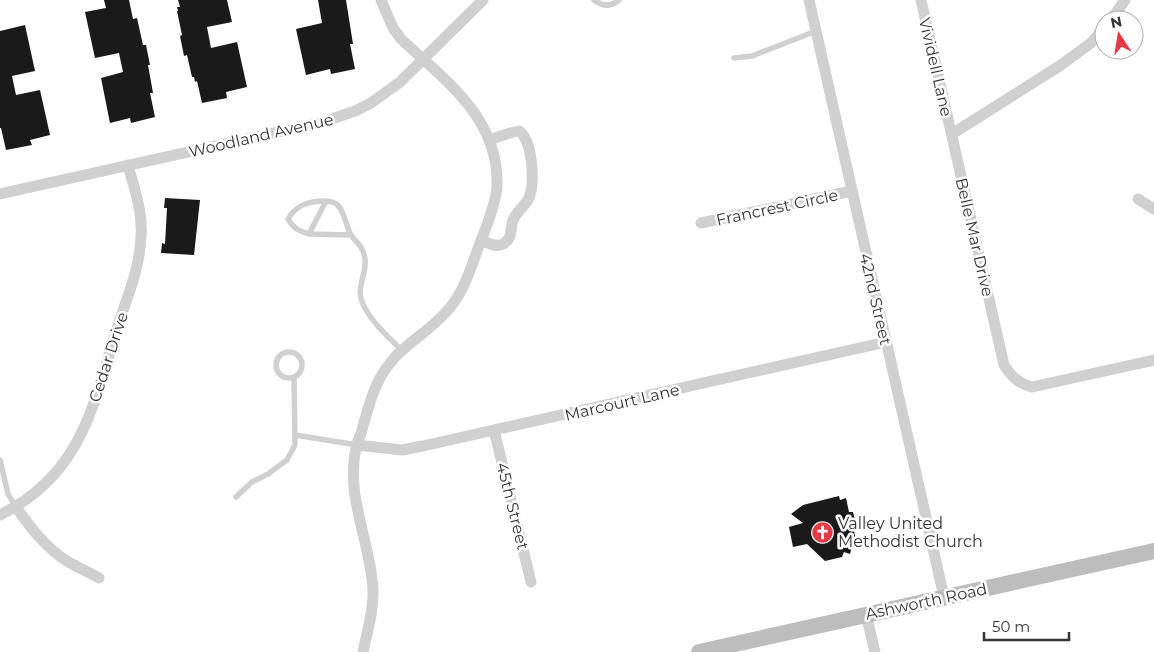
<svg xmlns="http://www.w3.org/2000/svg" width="1154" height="652" font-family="Montserrat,sans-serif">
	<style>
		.building { fill: #1a1a1a }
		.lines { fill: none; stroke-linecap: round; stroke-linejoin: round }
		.service { stroke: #d0d0d0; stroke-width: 5.5 }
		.minor { stroke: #d0d0d0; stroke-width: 11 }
		.secondary { stroke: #bdbdbd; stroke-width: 16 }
		.labels { text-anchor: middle; stroke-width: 5; stroke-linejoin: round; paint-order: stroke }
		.street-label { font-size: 16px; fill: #333; stroke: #fff }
		.poi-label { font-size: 16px; fill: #333; stroke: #fff; text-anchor: start }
	</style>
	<rect width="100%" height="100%" fill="#fff"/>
	<path class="building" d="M 104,0 L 129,0 L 133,19 L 137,18 L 143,45 L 146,45 L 150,65 L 148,65 L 153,93 L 150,93 L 155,117 L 131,123 L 130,118 L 110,123 L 101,78 L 123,72 L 119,53 L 95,58 L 85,12 L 106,8 Z
		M 178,0 L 227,0 L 232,22 L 207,27 L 211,48 L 237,42 L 247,87 L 226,92 L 227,98 L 202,103 L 197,81 L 195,82 L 194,77 L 192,77 L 187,55 L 184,56 L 180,36 L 182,35 L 177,11 L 178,11 L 177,7 L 180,7 Z
		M 318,0 L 346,0 L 353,44 L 350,44 L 355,69 L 331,74 L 330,69 L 306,75 L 296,29 L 322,23 Z
		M 25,25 L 35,71 L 12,76 L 16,95 L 40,90 L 50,135 L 30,140 L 32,145 L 6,150 L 1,128 L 0,128 L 0,31 Z
		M 165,198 L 200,200 L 194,255 L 161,253 L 162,243 L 165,244 L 167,208 L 164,208 Z
		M 839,496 L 840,500 L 846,498 L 849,512 L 853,512 L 856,524 L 853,525 L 855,536 L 850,554 L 844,552 L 842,557 L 825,561 L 807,544 L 793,547 L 789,527 L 803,523 L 791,514 L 803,505 Z"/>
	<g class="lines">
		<path class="service" d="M 594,0 C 603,7 611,7 619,0
			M 734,58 L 752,56 L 816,31
			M 326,201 L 309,234 L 351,235
			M 309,234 C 299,231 293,228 288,219 C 294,209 301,204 313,202 C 344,197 340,210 350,233 C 355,243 363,244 365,259 C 367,275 355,288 363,304 C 371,322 389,337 402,351
			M276 365a13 13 0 1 1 26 0a13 13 0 1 1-26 0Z
			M 295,435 L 357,445
			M 0,460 L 8,494 L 16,507
			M 236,497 L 252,482 L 268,474 L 287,460 L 295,445 L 294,378"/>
		<path class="minor" d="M 809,0 L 944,597
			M 921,0 L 1004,365 C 1012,377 1018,383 1032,387 L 1154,360
			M 1111,20 L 1125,0
			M 952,134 L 1061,65 L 1091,43 L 1104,28
			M 0,194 L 323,122 L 355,111 L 371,103 L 400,82 L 483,0
			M 1138,199 L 1154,209
			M 701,223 L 852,191
			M 481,240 C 488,243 496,248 503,244 C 513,239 510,228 513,220 C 517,211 525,206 529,198 C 535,183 533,141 519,131 L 510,133 L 489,140
			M 494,430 L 531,582
			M 357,445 L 402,450 L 423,446 L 886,342
			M 16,507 C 30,527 46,548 67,561 C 77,567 88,572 99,578
			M 0,515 C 81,475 93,407 117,328 C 127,298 140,268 141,236 C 143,212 134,188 128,165
			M 866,614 L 875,652
			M 363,652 C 367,632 374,610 373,589 C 370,539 344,494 357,444 C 359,438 362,432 363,426 C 371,398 376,377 397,355 C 412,340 431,329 445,313 C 464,294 471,267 480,243 C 486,228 497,200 497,185 C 499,118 445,80 401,39 L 393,28 L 381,0"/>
		<path class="secondary" d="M 699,652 L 1154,551"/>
	</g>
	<defs>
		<symbol id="church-disc" viewBox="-11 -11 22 22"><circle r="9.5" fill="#e63946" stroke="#fff"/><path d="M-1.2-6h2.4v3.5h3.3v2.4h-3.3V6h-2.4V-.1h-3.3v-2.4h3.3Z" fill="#fff"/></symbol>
	</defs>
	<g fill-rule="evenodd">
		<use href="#church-disc" x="810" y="520" width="25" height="25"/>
	</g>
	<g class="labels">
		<g class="street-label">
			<text transform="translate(936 67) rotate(77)" y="6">Vividell Lane</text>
			<text transform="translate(261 135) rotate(-13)" y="6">Woodland Avenue</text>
			<text transform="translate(777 207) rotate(-12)" y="6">Francrest Circle</text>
			<text transform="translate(975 237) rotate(77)" y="6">Belle Mar Drive</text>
			<text transform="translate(876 299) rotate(77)" y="6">42nd Street</text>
			<text transform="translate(108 357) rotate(-72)" y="6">Cedar Drive</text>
			<text transform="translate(622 402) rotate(-13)" y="6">Marcourt Lane</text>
			<text transform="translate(513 506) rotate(76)" y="6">45th Street</text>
			<text transform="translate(926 601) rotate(-12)" y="6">Ashworth Road</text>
		</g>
		<g class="poi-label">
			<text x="838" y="529">Valley United<tspan x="838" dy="18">Methodist Church</tspan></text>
		</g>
	</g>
	<g transform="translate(1119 35) rotate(348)"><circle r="24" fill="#ffffff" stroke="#adadad"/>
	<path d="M0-4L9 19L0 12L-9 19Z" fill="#e63946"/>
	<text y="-8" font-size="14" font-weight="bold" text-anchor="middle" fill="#333333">N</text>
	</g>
	<path d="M984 632v8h85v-8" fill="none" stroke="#333333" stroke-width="2.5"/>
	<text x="992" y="632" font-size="15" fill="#333333" stroke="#ffffff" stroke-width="4" paint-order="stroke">50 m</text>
</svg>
